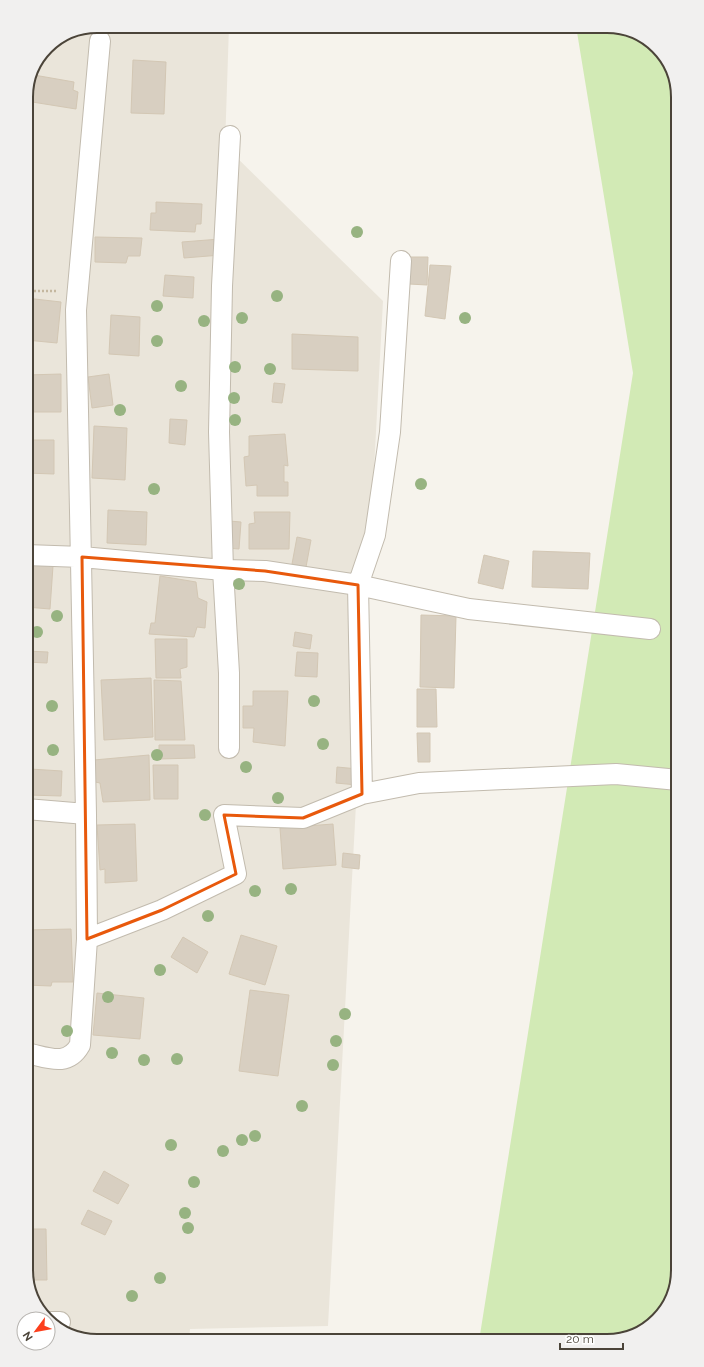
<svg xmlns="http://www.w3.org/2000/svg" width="704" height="1367" font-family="Raleway,sans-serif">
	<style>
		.residential { fill: #eae5da }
		.green { fill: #d2eab5 }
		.building { fill: #d8cfc1; stroke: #d3c7b4 }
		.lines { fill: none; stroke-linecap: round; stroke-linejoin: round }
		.minor-casing { stroke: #c2bbae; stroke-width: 22 }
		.path { stroke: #c4b79f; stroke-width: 2.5; stroke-dasharray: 2 2; stroke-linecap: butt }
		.minor { stroke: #fff; stroke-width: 20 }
		.tree { fill: #97b381 }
		.marked { fill: none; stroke: #e8590c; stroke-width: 3; stroke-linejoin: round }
		.rim { fill: none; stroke: #4b4439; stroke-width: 2 }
	</style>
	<rect width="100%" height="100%" fill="#f6f3ec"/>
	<path class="residential" d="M 97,26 L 229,26 L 225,146 L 383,301 L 328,1326 L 190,1329 L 189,1341 L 92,1341 L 57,1329 L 31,1297 L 26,1270 L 26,92 L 47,47 L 70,31 Z"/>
	<path class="green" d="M 576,26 L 612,26 L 650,40 L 673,70 L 678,97 L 678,1270 L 666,1310 L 634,1336 L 607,1341 L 479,1341 L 633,373 Z"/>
	<path class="building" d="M 133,60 L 166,62 L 164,114 L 131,113 Z
		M 34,75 L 74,82 L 73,90 L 78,92 L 76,109 L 26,101 L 26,92 Z
		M 156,202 L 202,204 L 201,224 L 196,224 L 195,232 L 150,230 L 151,213 L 156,213 Z
		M 95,237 L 142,238 L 140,256 L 128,256 L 126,263 L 95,262 Z
		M 220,239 L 221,255 L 184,258 L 182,242 Z
		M 409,257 L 428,257 L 427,285 L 409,284 Z
		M 430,265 L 451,266 L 445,319 L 425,316 Z
		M 165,275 L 194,277 L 193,298 L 163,296 Z
		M 26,298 L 61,302 L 57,343 L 26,340 Z
		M 111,315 L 140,317 L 139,356 L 109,354 Z
		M 292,334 L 358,337 L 358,371 L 292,369 Z
		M 61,374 L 61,412 L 26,412 L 26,375 Z
		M 109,374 L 113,405 L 92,408 L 88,377 Z
		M 274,383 L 285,384 L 282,403 L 272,402 Z
		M 170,419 L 187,420 L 185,445 L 169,443 Z
		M 94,426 L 127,428 L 125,480 L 92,478 Z
		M 285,434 L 288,466 L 284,465 L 284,482 L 288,482 L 288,496 L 257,496 L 257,485 L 246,486 L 244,457 L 249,456 L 249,436 Z
		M 26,440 L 54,440 L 54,474 L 26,473 Z
		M 108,510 L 147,512 L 146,545 L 107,543 Z
		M 254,512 L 290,512 L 289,549 L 249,549 L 249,524 L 255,523 Z
		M 229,521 L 241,522 L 239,549 L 226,548 Z
		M 297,537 L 311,540 L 306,567 L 292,564 Z
		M 533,551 L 590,553 L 588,589 L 532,587 Z
		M 484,555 L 509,561 L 503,589 L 478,583 Z
		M 26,563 L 53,566 L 50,609 L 26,607 Z
		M 160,576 L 196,582 L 198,598 L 207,602 L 205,628 L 197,627 L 194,637 L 149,634 L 151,623 L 155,623 Z
		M 421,615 L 456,616 L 454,688 L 420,687 Z
		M 295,632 L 312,635 L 310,649 L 293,646 Z
		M 155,639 L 187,639 L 187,667 L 180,669 L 181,678 L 156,678 Z
		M 26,651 L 48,652 L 47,663 L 26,662 Z
		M 297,652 L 318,653 L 317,677 L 295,676 Z
		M 151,678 L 153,737 L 104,740 L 101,680 Z
		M 154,680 L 181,681 L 185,740 L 155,740 Z
		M 417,689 L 436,689 L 437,727 L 417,727 Z
		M 253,691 L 288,691 L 285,746 L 253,742 L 254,728 L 243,728 L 243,706 L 253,706 Z
		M 417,733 L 430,733 L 430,762 L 418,762 Z
		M 159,745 L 194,745 L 195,758 L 159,759 Z
		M 149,755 L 150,800 L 103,802 L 100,783 L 95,782 L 94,760 Z
		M 153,765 L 178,765 L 178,799 L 154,799 Z
		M 337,767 L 358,769 L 357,785 L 336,783 Z
		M 30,769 L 62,771 L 61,796 L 29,795 Z
		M 135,824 L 137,881 L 105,883 L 105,869 L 100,870 L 97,825 Z
		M 333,824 L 336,865 L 283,869 L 280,828 Z
		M 343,853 L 360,855 L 359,869 L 342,867 Z
		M 71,929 L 73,982 L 52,982 L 51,986 L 26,985 L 26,930 Z
		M 241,935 L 277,946 L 265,985 L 229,974 Z
		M 183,937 L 208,952 L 197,973 L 171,957 Z
		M 250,990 L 289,995 L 278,1076 L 239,1071 Z
		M 97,993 L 144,998 L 140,1039 L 93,1035 Z
		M 104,1171 L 129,1185 L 118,1204 L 93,1191 Z
		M 88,1210 L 112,1221 L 105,1235 L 81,1224 Z
		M 26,1229 L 46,1229 L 47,1280 L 28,1280 L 26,1270 Z
		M 71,1332 L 97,1338 L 97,1341 L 71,1334 Z"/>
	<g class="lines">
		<defs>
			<path id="minor" d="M 26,555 L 82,557 L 223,570 L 265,571 L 358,585 L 469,609 L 650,629
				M 229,748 L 229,673 L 223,570 L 219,432 L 222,286 L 230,136
				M 362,794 L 358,585 L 375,535 L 390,432 L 401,261
				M 26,809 L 86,814
				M 87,939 L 162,910 L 236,874 L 224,815 L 303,818 L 362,794 L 419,783 L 616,774 L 678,780
				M 26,1053 C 47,1057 67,1068 80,1045 L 87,939 L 86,814 L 76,310 L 100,41
				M 51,1322 L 60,1322"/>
		</defs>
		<use href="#minor" class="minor-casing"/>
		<path class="path" d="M 26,291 L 58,291"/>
		<use href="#minor" class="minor"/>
	</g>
	<g class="tree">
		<circle cx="357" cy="232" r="6"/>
		<circle cx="277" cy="296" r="6"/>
		<circle cx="157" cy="306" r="6"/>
		<circle cx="242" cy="318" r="6"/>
		<circle cx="465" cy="318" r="6"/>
		<circle cx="204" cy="321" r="6"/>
		<circle cx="157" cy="341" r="6"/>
		<circle cx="235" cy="367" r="6"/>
		<circle cx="270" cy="369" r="6"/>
		<circle cx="181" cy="386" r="6"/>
		<circle cx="234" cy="398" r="6"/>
		<circle cx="120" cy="410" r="6"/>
		<circle cx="235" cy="420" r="6"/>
		<circle cx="421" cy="484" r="6"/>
		<circle cx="154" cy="489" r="6"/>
		<circle cx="239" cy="584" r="6"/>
		<circle cx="57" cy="616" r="6"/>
		<circle cx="37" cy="632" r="6"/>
		<circle cx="314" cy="701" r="6"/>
		<circle cx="52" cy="706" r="6"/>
		<circle cx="323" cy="744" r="6"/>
		<circle cx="53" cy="750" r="6"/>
		<circle cx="157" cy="755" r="6"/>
		<circle cx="246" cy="767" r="6"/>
		<circle cx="278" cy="798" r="6"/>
		<circle cx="205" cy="815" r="6"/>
		<circle cx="291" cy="889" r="6"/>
		<circle cx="255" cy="891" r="6"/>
		<circle cx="208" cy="916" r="6"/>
		<circle cx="160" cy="970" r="6"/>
		<circle cx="108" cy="997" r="6"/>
		<circle cx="345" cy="1014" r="6"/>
		<circle cx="67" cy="1031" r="6"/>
		<circle cx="336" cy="1041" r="6"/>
		<circle cx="112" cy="1053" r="6"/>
		<circle cx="177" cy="1059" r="6"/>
		<circle cx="144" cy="1060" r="6"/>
		<circle cx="333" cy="1065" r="6"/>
		<circle cx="302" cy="1106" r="6"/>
		<circle cx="255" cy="1136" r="6"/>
		<circle cx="242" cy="1140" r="6"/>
		<circle cx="171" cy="1145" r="6"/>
		<circle cx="223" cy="1151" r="6"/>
		<circle cx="194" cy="1182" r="6"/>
		<circle cx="185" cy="1213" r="6"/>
		<circle cx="188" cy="1228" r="6"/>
		<circle cx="160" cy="1278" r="6"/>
		<circle cx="132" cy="1296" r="6"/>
	</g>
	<path class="marked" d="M 82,557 L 265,571 L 358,585 L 362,794 L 303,818 L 224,815 L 236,874 L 162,910 L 87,939 Z"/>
	<path d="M0 0H704V1367H0ZM97 33H607A64 64 0 0 1 671 97V1270A64 64 0 0 1 607 1334H97A64 64 0 0 1 33 1270V97A64 64 0 0 1 97 33Z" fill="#f1f0ef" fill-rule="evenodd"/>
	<path class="rim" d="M97 33H607A64 64 0 0 1 671 97V1270A64 64 0 0 1 607 1334H97A64 64 0 0 1 33 1270V97A64 64 0 0 1 97 33Z"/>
	<g transform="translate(36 1331) rotate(238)"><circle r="19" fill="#ffffff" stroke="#b7b4b0"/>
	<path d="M0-3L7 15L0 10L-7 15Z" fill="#fc3f1d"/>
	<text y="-6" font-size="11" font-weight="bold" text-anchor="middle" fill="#4b4439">N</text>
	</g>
	<path d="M560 1343v6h63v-6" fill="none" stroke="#4b4439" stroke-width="2"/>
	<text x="566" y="1343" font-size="12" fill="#4b4439" stroke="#ffffff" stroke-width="3" paint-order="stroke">20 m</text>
</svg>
